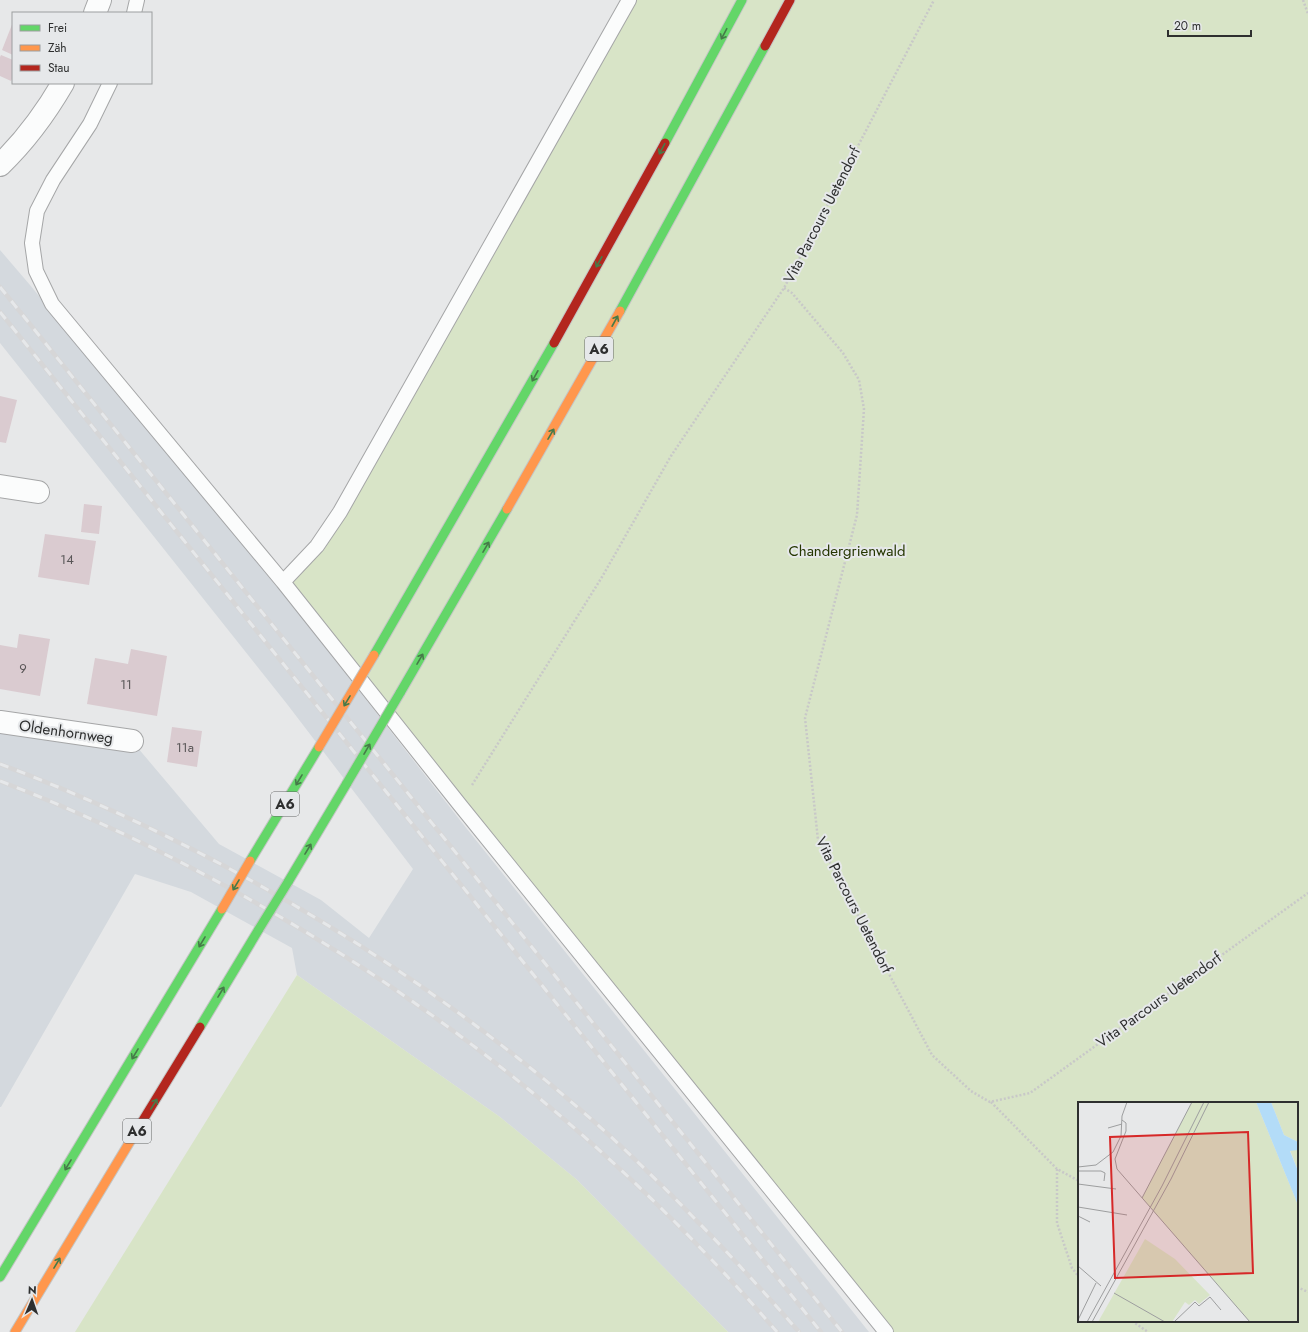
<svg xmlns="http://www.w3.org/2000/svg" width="1308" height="1332" font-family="Jost,sans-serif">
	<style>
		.built { fill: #d4d9de }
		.green { fill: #d8e4c7; fill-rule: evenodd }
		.building { fill: #dacbd0 }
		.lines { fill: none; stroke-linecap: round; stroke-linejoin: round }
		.lane-casing { stroke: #a5a6a7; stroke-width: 16 }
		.street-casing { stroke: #a5a6a7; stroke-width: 24 }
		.fast-casing { stroke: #c4c5c5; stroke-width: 11 }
		.slow-casing { stroke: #c4c5c5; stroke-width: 11 }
		.jam-casing { stroke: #c4c5c5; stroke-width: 11 }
		.path { stroke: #c8c8c8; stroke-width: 2.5; stroke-dasharray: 2 2; stroke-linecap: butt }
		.lane { stroke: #fbfcfc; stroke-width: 14 }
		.street { stroke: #fbfcfc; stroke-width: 22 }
		.fast { stroke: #63d668; stroke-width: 9 }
		.slow { stroke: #ff974d; stroke-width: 9 }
		.jam { stroke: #b3261e; stroke-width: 9 }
		.rail-casing { stroke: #d6d6d7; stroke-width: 4.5 }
		.rail { stroke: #e6e8ea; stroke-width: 3; stroke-dasharray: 9; stroke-linecap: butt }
		.fast-bridge-casing { stroke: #c4c5c5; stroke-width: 11; stroke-linecap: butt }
		.slow-bridge-casing { stroke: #c4c5c5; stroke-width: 11; stroke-linecap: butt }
		.fast-bridge { stroke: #63d668; stroke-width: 9 }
		.slow-bridge { stroke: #ff974d; stroke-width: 9 }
		.oneway { stroke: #467a49 }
		.labels { text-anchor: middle; stroke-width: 4; stroke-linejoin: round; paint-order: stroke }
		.number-label { font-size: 13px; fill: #595657 }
		.shield { fill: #e6e8ea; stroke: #656667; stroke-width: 1 }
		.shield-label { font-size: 14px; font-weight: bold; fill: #2e2f2f }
		.street-label { font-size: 15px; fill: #2e2f2f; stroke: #e6e8ea }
		.park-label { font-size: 15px; fill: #253600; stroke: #e6e8ea }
		.inset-road { fill: none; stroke: #9d9e9f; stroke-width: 1 }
		.view { fill: #d62828; fill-opacity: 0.15; stroke: #d62828; stroke-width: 2 }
		.inset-edge { fill: none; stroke: #2e2f2f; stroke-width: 2 }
	</style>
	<rect width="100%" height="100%" fill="#e7e8e9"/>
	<path class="built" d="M 0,250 L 30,285 L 293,606 L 463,824 L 869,1332 L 728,1332 L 576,1179 L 500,1117 L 297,975 L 292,948 L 191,892 L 135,874 L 1,1107 L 0,1107 L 0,722 L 132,741 L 219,844 L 321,900 L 369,938 L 413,869 L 287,704 L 0,343 Z"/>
	<path class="green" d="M 629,0 L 1308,0 L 1308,1332 L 886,1332 L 283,582 L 317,546 ZM 1079,1103 L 1297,1103 L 1297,1321 L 1079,1321 Z
		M 297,975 L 500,1117 L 576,1179 L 728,1332 L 75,1332 Z"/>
	<path class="building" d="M 13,22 L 13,55 L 2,50 Z
		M 1,55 L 13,60 L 13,77 L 11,81 L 0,76 L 0,57 Z
		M 0,396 L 17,400 L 6,443 L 0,442 Z
		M 84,504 L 102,506 L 99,534 L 81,532 Z
		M 45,534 L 96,541 L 89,585 L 38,577 Z
		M 19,634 L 50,639 L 40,696 L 0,689 L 0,645 L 17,648 Z
		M 131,649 L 167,656 L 157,716 L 87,704 L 95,658 L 128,664 Z
		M 172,727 L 202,731 L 197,767 L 167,762 Z"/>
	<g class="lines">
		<defs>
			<path id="lane" d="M 134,13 L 137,0
				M 110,83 L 90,124 L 53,180 L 37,211 L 32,243 L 36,271 L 52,304 L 283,582 L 460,805 L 886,1332
				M 283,582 L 317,546 L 340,512 L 629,0"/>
			<path id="street" d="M 95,13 L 100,0
				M 0,165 C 25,141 45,114 63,83
				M 0,486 L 38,492
				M 0,722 L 132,741"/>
			<path id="fast" d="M 665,143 L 742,0
				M 620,311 L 765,46
				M 374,655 L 554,343
				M 400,693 L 507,509
				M 250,861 L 319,747
				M 288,882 L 347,783
				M 200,1027 L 259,929
				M 0,1277 L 222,909"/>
			<path id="slow" d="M 507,509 L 620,311
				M 15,1332 L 137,1130"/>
			<path id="jam" d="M 765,46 L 790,0
				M 554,343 L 665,143
				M 137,1130 L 200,1027"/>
		</defs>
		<use href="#lane" class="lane-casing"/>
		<use href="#street" class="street-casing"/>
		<use href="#fast" class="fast-casing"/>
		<use href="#slow" class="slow-casing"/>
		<use href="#jam" class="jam-casing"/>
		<path class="path" d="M 1303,0 L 1308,14
			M 784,288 L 792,293 L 843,353 L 859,380 L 864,409 L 857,515 L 805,718 L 818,840 L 932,1055 L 971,1091 L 990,1102 L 1030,1093 L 1308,893
			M 472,785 L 602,577 L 671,456 L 784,288 L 934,0
			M 991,1102 L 1057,1169 L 1079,1181
			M 1057,1169 L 1057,1223 L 1072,1268 L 1079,1277
			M 1297,1287 L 1308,1292
			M 1132,1321 L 1148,1332"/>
		<use href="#lane" class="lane"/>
		<use href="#street" class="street"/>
		<use href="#fast" class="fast"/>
		<use href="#slow" class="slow"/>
		<use href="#jam" class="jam"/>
		<defs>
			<path id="rail" d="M 0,287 L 842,1332
				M 0,312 L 821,1332
				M 0,764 C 220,847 434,977 609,1135 C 676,1197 739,1263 799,1332
				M 0,781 C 86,814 169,854 249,899 C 451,1012 626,1157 777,1332"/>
		</defs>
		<use href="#rail" class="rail-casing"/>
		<use href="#rail" class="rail"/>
		<defs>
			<path id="fast-bridge" d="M 347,783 L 400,693
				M 259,929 L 288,882"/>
			<path id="slow-bridge" d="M 319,747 L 374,655
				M 222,909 L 250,861"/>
		</defs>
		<use href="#fast-bridge" class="fast-bridge-casing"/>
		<use href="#slow-bridge" class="slow-bridge-casing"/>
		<use href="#fast-bridge" class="fast-bridge"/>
		<use href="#slow-bridge" class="slow-bridge"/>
	</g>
	<defs><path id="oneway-shaft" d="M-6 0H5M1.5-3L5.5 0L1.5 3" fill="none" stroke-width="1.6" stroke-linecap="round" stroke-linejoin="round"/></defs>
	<g class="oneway">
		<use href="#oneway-shaft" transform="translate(724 34) rotate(118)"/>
		<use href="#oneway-shaft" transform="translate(662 149) rotate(118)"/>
		<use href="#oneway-shaft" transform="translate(599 262) rotate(119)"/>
		<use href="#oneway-shaft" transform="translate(615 321) rotate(-61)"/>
		<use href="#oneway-shaft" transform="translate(535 376) rotate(119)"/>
		<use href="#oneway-shaft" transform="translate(551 434) rotate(-60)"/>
		<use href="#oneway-shaft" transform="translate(486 547) rotate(-60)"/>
		<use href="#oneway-shaft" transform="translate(420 659) rotate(-60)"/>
		<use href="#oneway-shaft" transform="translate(347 701) rotate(121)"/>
		<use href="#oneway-shaft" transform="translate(367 749) rotate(-60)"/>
		<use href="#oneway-shaft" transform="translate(299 780) rotate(121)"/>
		<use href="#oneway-shaft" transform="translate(308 849) rotate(-59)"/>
		<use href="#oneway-shaft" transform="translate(236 885) rotate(121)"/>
		<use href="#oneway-shaft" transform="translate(202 942) rotate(121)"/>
		<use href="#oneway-shaft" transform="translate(221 992) rotate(-59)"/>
		<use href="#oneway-shaft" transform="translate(135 1054) rotate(121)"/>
		<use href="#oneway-shaft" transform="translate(154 1104) rotate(-59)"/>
		<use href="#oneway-shaft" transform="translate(68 1165) rotate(121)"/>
		<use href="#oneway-shaft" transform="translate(57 1263) rotate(-59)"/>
	</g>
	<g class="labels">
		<g class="number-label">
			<text x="67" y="564">14</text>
			<text x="23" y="673">9</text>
			<text x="126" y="689">11</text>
			<text x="185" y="752">11a</text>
		</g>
		<g class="shield">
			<rect x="585" y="337" width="28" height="24" rx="3"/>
			<rect x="271" y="792" width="28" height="24" rx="3"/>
			<rect x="123" y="1119" width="28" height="24" rx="3"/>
		</g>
		<g class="shield-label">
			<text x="599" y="354">A6</text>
			<text x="285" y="809">A6</text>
			<text x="137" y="1136">A6</text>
		</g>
		<g class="street-label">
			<text transform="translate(822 215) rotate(-63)" y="5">Vita Parcours Uetendorf</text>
			<text transform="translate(66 732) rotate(8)" y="5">Oldenhornweg</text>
			<text transform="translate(854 905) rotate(63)" y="5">Vita Parcours Uetendorf</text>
			<text transform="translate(1159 1000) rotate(-36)" y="5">Vita Parcours Uetendorf</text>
		</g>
		<g class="park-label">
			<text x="847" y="556">Chandergrienwald</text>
		</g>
	</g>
	<g transform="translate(1078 1102)">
		<rect width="220" height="220" fill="#e7e8e9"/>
		<path d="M 114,0 L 178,0 L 220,103 L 220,220 L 172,220 L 64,96 ZM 193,0 L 220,0 L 220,40 L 206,33 ZM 215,47 L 220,48 L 220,69 L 212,48 ZM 67,137 L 97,157 L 132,193 L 121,202 L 117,198 L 111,203 L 107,200 L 94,220 L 20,220 Z" fill="#d8e4c7"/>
		<path d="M 178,0 L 193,0 L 206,33 L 220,40 L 220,48 L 212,49 L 220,69 L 220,103 Z" fill="#b3dcf8"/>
		<path class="inset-road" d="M 44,18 L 48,21 L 48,29 L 37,57 L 39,67 L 172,220M 30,26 L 44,22M 0,65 L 18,63 L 35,50 L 43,34 L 44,14 L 49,0M 0,69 L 23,69 L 27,71 L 26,79M 0,82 L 38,87M 64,96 L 114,0M 0,105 L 49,113M 0,114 L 12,120M 0,164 L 23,184M 36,191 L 87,220M 0,218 L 18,181M 9,220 L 84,84 L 126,0M 14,220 L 93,77 L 131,0M 96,220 L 117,200 L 121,204 L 132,195 L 143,208"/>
		<path class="view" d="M 170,30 L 175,171 L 37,176 L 32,35 Z"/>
		<rect width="220" height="220" class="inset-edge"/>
	</g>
	<rect x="12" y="12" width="140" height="72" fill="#e6e8ea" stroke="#9c9e9f"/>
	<rect x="20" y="25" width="20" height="6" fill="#63d668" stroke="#9c9e9f"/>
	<text x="48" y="32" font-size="12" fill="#2e2f2f">Frei</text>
	<rect x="20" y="45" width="20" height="6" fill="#ff974d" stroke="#9c9e9f"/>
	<text x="48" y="52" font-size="12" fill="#2e2f2f">Zäh</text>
	<rect x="20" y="65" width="20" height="6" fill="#b3261e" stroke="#9c9e9f"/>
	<text x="48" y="72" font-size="12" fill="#2e2f2f">Stau</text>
	<g transform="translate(32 1300) rotate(2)" stroke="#e6e8ea" stroke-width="3" paint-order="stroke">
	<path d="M0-3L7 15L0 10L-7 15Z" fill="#2e2f2f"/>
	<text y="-6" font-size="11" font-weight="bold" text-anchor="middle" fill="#2e2f2f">N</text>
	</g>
	<path d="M1168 30v6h83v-6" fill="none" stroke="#2e2f2f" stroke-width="2"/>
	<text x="1174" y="30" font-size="12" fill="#2e2f2f" stroke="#e6e8ea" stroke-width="3" paint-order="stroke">20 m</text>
</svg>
